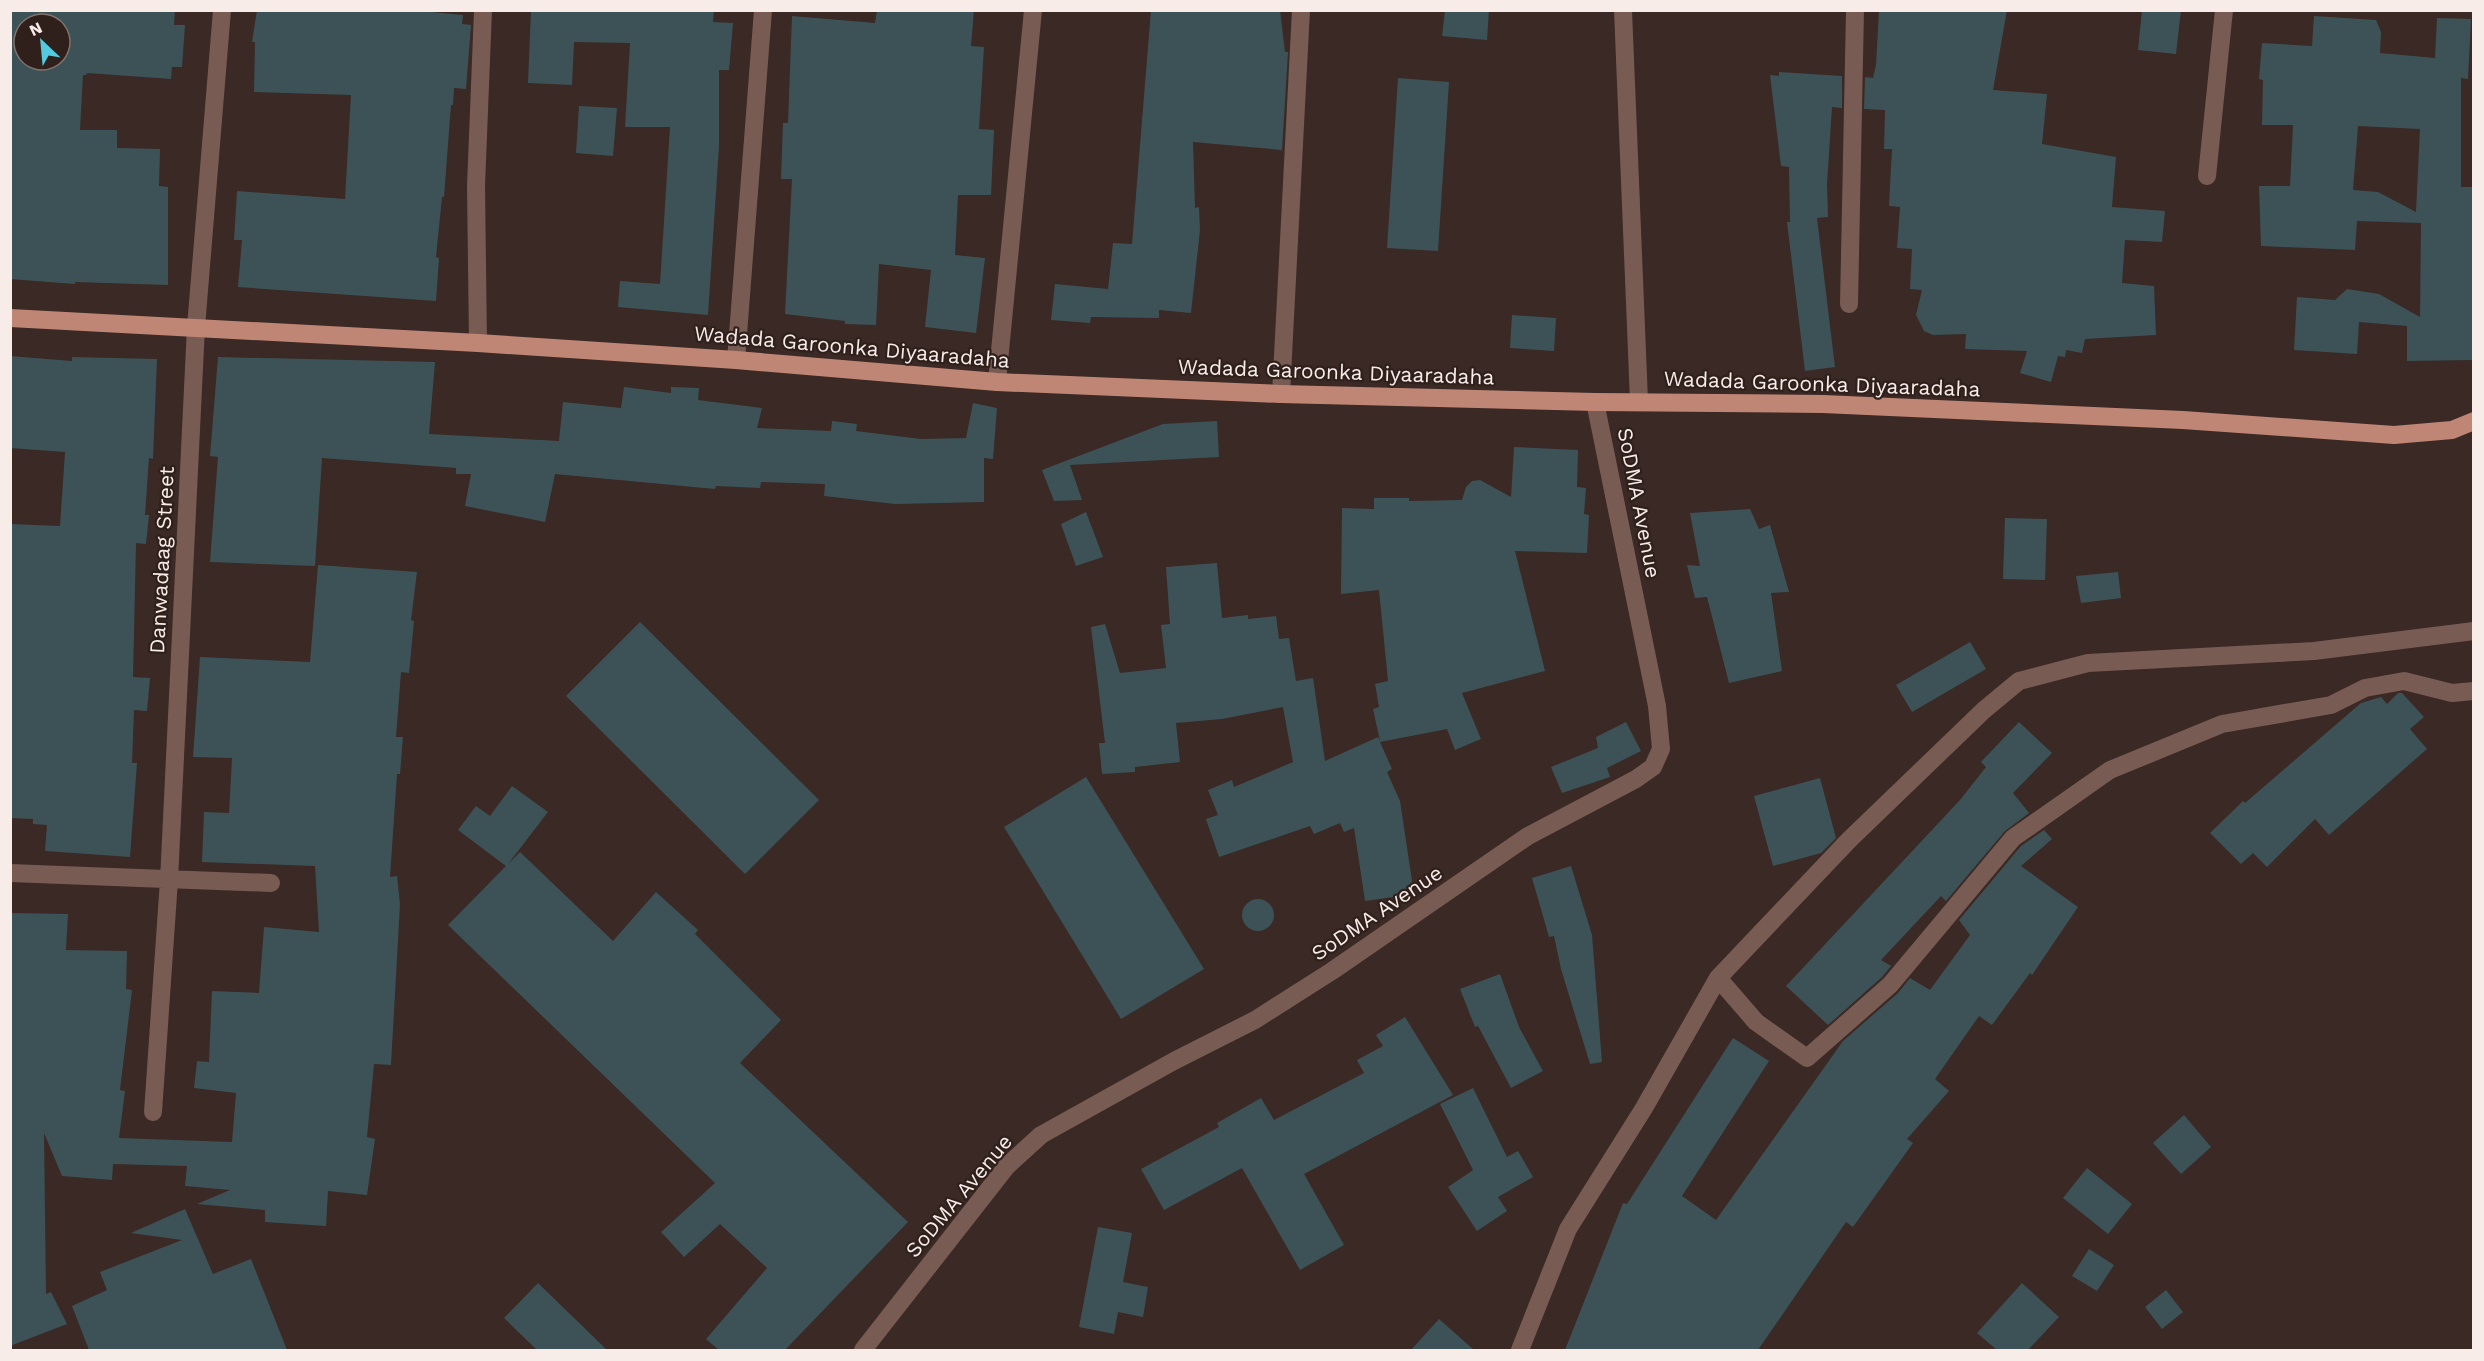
<svg xmlns="http://www.w3.org/2000/svg" width="2484" height="1361" font-family="'Work Sans',sans-serif">
	<style>
		.building { fill: #3d5256; fill-rule: evenodd }
		.lines { fill: none; stroke-linecap: round; stroke-linejoin: round }
		.minor { stroke: #785b53; stroke-width: 18 }
		.major { stroke: #c08675; stroke-width: 18 }
		.labels { text-anchor: middle; stroke-width: 4.5; stroke-linejoin: round; paint-order: stroke }
		.street-label { font-size: 21px; fill: #f8ece9; stroke: #30201b }
	</style>
	<rect width="100%" height="100%" fill="#3a2925"/>
	<path class="building" d="M 10,10 L 175,10 L 174,25 L 185,25 L 182,67 L 172,67 L 171,79 L 87,73 L 86,75 L 83,75 L 80,130 L 117,130 L 117,148 L 160,149 L 159,186 L 168,187 L 168,285 L 75,282 L 75,284 L 10,279 ZM 24,24 L 60,24 L 60,60 L 24,60 Z
		M 257,10 L 410,10 L 463,15 L 462,24 L 471,25 L 466,89 L 454,88 L 453,105 L 451,105 L 444,197 L 442,197 L 436,257 L 439,258 L 436,301 L 238,287 L 242,240 L 234,240 L 237,191 L 345,199 L 351,95 L 254,92 L 255,42 L 252,42 Z
		M 531,10 L 714,10 L 713,22 L 733,23 L 729,70 L 719,70 L 719,146 L 708,315 L 618,307 L 620,281 L 660,284 L 670,127 L 625,127 L 630,43 L 574,42 L 572,85 L 528,83 Z
		M 877,10 L 974,10 L 971,46 L 984,47 L 979,129 L 994,130 L 991,195 L 958,195 L 955,255 L 985,258 L 976,333 L 925,327 L 931,270 L 879,264 L 876,325 L 845,324 L 845,321 L 785,314 L 792,179 L 781,179 L 783,123 L 788,123 L 792,16 L 875,23 Z
		M 1151,10 L 1280,10 L 1285,52 L 1288,52 L 1282,150 L 1193,142 L 1195,208 L 1199,207 L 1200,230 L 1191,313 L 1159,310 L 1159,318 L 1091,317 L 1090,323 L 1051,320 L 1055,284 L 1108,289 L 1113,243 L 1132,244 Z
		M 1445,10 L 1489,10 L 1487,40 L 1442,36 Z
		M 1879,10 L 2007,10 L 1993,90 L 2047,94 L 2042,144 L 2116,157 L 2112,207 L 2165,211 L 2162,242 L 2125,240 L 2122,283 L 2154,286 L 2156,335 L 2085,339 L 2082,353 L 2066,350 L 2065,357 L 2058,356 L 2051,382 L 2020,373 L 2027,351 L 1965,349 L 1966,334 L 1933,335 L 1924,331 L 1916,315 L 1922,290 L 1910,289 L 1912,249 L 1897,248 L 1900,207 L 1889,206 L 1892,149 L 1884,149 L 1885,110 L 1864,109 L 1865,77 L 1873,78 L 1876,65 Z
		M 2142,10 L 2181,10 L 2176,54 L 2138,50 Z
		M 2314,16 L 2376,20 L 2381,32 L 2380,53 L 2435,58 L 2437,18 L 2471,19 L 2468,79 L 2461,78 L 2461,187 L 2474,187 L 2474,360 L 2407,361 L 2407,326 L 2359,322 L 2357,354 L 2294,350 L 2297,297 L 2335,300 L 2347,289 L 2379,294 L 2420,317 L 2421,223 L 2357,221 L 2355,250 L 2261,246 L 2259,186 L 2290,186 L 2293,125 L 2262,125 L 2263,80 L 2259,79 L 2262,43 L 2312,46 ZM 2358,126 L 2420,129 L 2416,212 L 2378,192 L 2353,190 Z
		M 1779,72 L 1842,76 L 1842,108 L 1832,107 L 1827,184 L 1828,217 L 1817,218 L 1835,367 L 1805,371 L 1787,222 L 1790,222 L 1789,167 L 1781,166 L 1770,75 L 1779,76 Z
		M 1398,78 L 1449,82 L 1438,251 L 1387,248 Z
		M 579,106 L 617,108 L 613,156 L 576,153 Z
		M 1512,315 L 1556,318 L 1554,351 L 1510,348 Z
		M 10,356 L 72,361 L 72,357 L 157,359 L 153,459 L 149,458 L 145,515 L 149,515 L 146,544 L 136,543 L 133,677 L 150,678 L 147,711 L 134,710 L 132,763 L 137,763 L 130,857 L 45,851 L 47,825 L 33,824 L 33,819 L 10,818 L 10,524 L 60,526 L 65,452 L 10,448 Z
		M 218,357 L 435,362 L 429,434 L 559,441 L 563,402 L 621,408 L 624,387 L 671,393 L 671,387 L 699,388 L 698,400 L 762,408 L 757,428 L 831,431 L 832,421 L 857,424 L 856,431 L 921,439 L 966,438 L 973,403 L 997,408 L 993,459 L 984,458 L 984,502 L 895,504 L 824,496 L 825,484 L 761,482 L 760,488 L 716,486 L 715,489 L 555,474 L 545,522 L 465,506 L 471,474 L 456,474 L 456,468 L 322,458 L 315,566 L 210,562 L 218,457 L 210,456 Z
		M 1217,421 L 1219,457 L 1070,465 L 1082,500 L 1054,501 L 1042,470 L 1068,460 L 1069,464 L 1068,460 L 1163,424 Z
		M 1514,447 L 1578,450 L 1577,487 L 1586,488 L 1584,514 L 1589,515 L 1587,553 L 1515,551 L 1545,671 L 1462,693 L 1481,739 L 1455,750 L 1447,729 L 1380,742 L 1392,769 L 1387,772 L 1400,801 L 1414,894 L 1365,901 L 1354,828 L 1344,832 L 1340,823 L 1314,834 L 1310,826 L 1219,857 L 1206,819 L 1218,815 L 1208,790 L 1232,780 L 1234,787 L 1293,762 L 1283,707 L 1222,719 L 1176,723 L 1180,762 L 1135,767 L 1135,772 L 1102,774 L 1099,743 L 1105,743 L 1091,627 L 1105,624 L 1120,673 L 1166,668 L 1161,625 L 1170,624 L 1166,567 L 1217,563 L 1222,618 L 1248,615 L 1248,619 L 1276,616 L 1279,639 L 1289,638 L 1296,681 L 1313,678 L 1325,761 L 1378,737 L 1380,741 L 1373,709 L 1379,707 L 1375,684 L 1388,681 L 1379,590 L 1341,594 L 1342,508 L 1374,509 L 1374,498 L 1409,498 L 1409,501 L 1462,500 L 1466,487 L 1472,481 L 1480,480 L 1511,497 Z
		M 1750,509 L 1759,529 L 1770,525 L 1789,592 L 1771,593 L 1782,671 L 1729,683 L 1707,597 L 1695,598 L 1687,565 L 1700,566 L 1690,513 Z
		M 1086,512 L 1103,557 L 1076,566 L 1061,524 Z
		M 2005,518 L 2047,519 L 2045,580 L 2003,579 Z
		M 318,565 L 417,572 L 411,620 L 414,621 L 409,673 L 401,672 L 396,737 L 403,737 L 400,774 L 397,774 L 390,877 L 397,876 L 400,904 L 391,1065 L 374,1064 L 367,1137 L 375,1139 L 367,1195 L 328,1191 L 326,1226 L 265,1222 L 265,1210 L 197,1204 L 230,1190 L 185,1186 L 187,1166 L 113,1164 L 112,1180 L 62,1176 L 44,1133 L 46,1294 L 51,1292 L 67,1324 L 10,1346 L 10,913 L 68,914 L 66,950 L 127,951 L 126,989 L 132,990 L 120,1090 L 125,1091 L 119,1138 L 232,1142 L 236,1093 L 194,1088 L 197,1061 L 209,1062 L 212,991 L 259,993 L 264,927 L 319,932 L 315,866 L 202,862 L 204,812 L 229,813 L 232,758 L 193,757 L 200,657 L 310,662 Z
		M 2118,572 L 2121,598 L 2081,603 L 2076,576 Z
		M 640,622 L 819,800 L 745,874 L 566,696 Z
		M 1970,642 L 1986,669 L 1912,712 L 1896,685 Z
		M 2398,693 L 2402,693 L 2424,717 L 2410,729 L 2427,749 L 2329,835 L 2315,819 L 2267,867 L 2253,853 L 2241,864 L 2210,833 L 2243,801 L 2245,803 L 2361,703 L 2381,697 L 2387,704 Z
		M 1626,722 L 1641,751 L 1607,768 L 1610,777 L 1562,793 L 1551,767 L 1598,748 L 1596,737 Z
		M 2019,722 L 2052,753 L 2013,793 L 2029,813 L 2005,831 L 1946,901 L 1941,896 L 1881,960 L 1891,966 L 1882,977 L 1828,1025 L 1786,986 L 1960,800 L 1986,767 L 1981,762 Z
		M 1086,777 L 1204,969 L 1121,1019 L 1004,827 Z
		M 1820,778 L 1836,838 L 1821,853 L 1773,866 L 1754,796 Z
		M 512,786 L 548,812 L 508,864 L 520,852 L 613,941 L 656,892 L 698,930 L 695,934 L 781,1020 L 740,1063 L 908,1222 L 785,1350 L 719,1350 L 706,1339 L 767,1268 L 720,1224 L 684,1257 L 661,1232 L 715,1183 L 448,925 L 506,866 L 458,830 L 476,806 L 490,816 Z
		M 2044,830 L 2052,839 L 2021,866 L 2078,907 L 2032,975 L 2030,973 L 1992,1025 L 1979,1016 L 1935,1079 L 1949,1091 L 1907,1139 L 1913,1143 L 1853,1227 L 1846,1222 L 1758,1350 L 1565,1350 L 1623,1203 L 1627,1204 L 1733,1038 L 1769,1061 L 1682,1196 L 1716,1220 L 1843,1041 L 1898,993 L 1910,978 L 1930,990 L 1970,935 L 1959,920 L 2021,846 Z
		M 1571,866 L 1592,935 L 1602,1062 L 1590,1064 L 1561,969 L 1554,936 L 1549,937 L 1532,878 Z
		M1242 915a16 16 0 1 1 32 0a16 16 0 1 1-32 0Z
		M 1500,974 L 1519,1027 L 1543,1071 L 1511,1088 L 1478,1026 L 1475,1027 L 1460,989 Z
		M 1405,1017 L 1453,1095 L 1304,1174 L 1344,1245 L 1300,1270 L 1242,1168 L 1164,1210 L 1141,1169 L 1219,1127 L 1217,1123 L 1261,1098 L 1274,1120 L 1364,1073 L 1357,1060 L 1383,1046 L 1376,1035 Z
		M 1473,1088 L 1507,1157 L 1518,1151 L 1533,1177 L 1498,1197 L 1507,1211 L 1477,1231 L 1448,1187 L 1473,1170 L 1440,1104 Z
		M 2184,1115 L 2211,1147 L 2181,1174 L 2153,1143 Z
		M 2087,1168 L 2132,1204 L 2108,1234 L 2063,1198 Z
		M 185,1209 L 213,1274 L 251,1259 L 287,1350 L 89,1350 L 72,1306 L 107,1290 L 100,1272 L 182,1240 L 131,1233 Z
		M 1098,1227 L 1132,1233 L 1123,1282 L 1148,1287 L 1143,1317 L 1118,1312 L 1114,1334 L 1079,1327 Z
		M 2089,1249 L 2114,1265 L 2097,1291 L 2072,1276 Z
		M 538,1283 L 607,1350 L 537,1350 L 504,1318 Z
		M 2022,1283 L 2059,1317 L 2028,1350 L 1997,1350 L 1977,1333 Z
		M 2166,1290 L 2183,1312 L 2162,1329 L 2145,1307 Z
		M 1439,1319 L 1474,1350 L 1411,1350 Z"/>
	<g class="lines">
		<path class="minor" d="M 1623,10 L 1639,401
			M 2207,176 L 2224,10
			M 1849,304 L 1855,10
			M 478,343 L 476,186 L 483,10
			M 736,360 L 763,10
			M 997,382 L 1033,10
			M 1281,394 L 1301,10
			M 10,873 L 271,883
			M 1718,978 L 1756,1022 L 1807,1058 L 1890,985 L 2013,838 L 2110,770 L 2222,724 L 2331,705 L 2365,688 L 2404,681 L 2452,693 L 2474,691
			M 153,1112 L 169,880 L 196,327 L 222,10
			M 863,1350 L 1007,1166 L 1041,1135 L 1174,1061 L 1255,1020 L 1332,971 L 1528,836 L 1636,779 L 1653,767 L 1661,749 L 1657,706 L 1595,402
			M 1520,1350 L 1568,1229 L 1644,1108 L 1718,978 L 1849,840 L 1984,710 L 2019,681 L 2088,663 L 2314,651 L 2474,631"/>
		<path class="major" d="M 10,318 L 478,343 L 736,360 L 997,382 L 1281,394 L 1595,402 L 1823,404 L 2183,420 L 2394,435 L 2452,430 L 2474,421"/>
	</g>
	<g class="labels">
		<g class="street-label">
			<text transform="translate(852 347) rotate(5)" y="7">Wadada Garoonka Diyaaradaha</text>
			<text transform="translate(1336 372) rotate(2)" y="7">Wadada Garoonka Diyaaradaha</text>
			<text transform="translate(1822 384) rotate(2)" y="7">Wadada Garoonka Diyaaradaha</text>
			<text transform="translate(1639 503) rotate(79)" y="7">SoDMA Avenue</text>
			<text transform="translate(162 560) rotate(-87)" y="7">Danwadaag Street</text>
			<text transform="translate(1377 913) rotate(-34)" y="7">SoDMA Avenue</text>
			<text transform="translate(959 1196) rotate(-50)" y="7">SoDMA Avenue</text>
		</g>
	</g>
	<rect width="2484" height="1361" fill="none" stroke="#f8ece9" stroke-width="24"/>
	<g transform="translate(42 42) rotate(334)"><circle r="28" fill="#30201b" stroke="#80726d" stroke-width="1.5"/>
	<path d="M0-4.5L10 22L0 15L-10 22Z" fill="#54cade"/>
	<text y="-9" font-size="16" font-weight="bold" text-anchor="middle" fill="#f8ece9">N</text>
	</g>
</svg>
